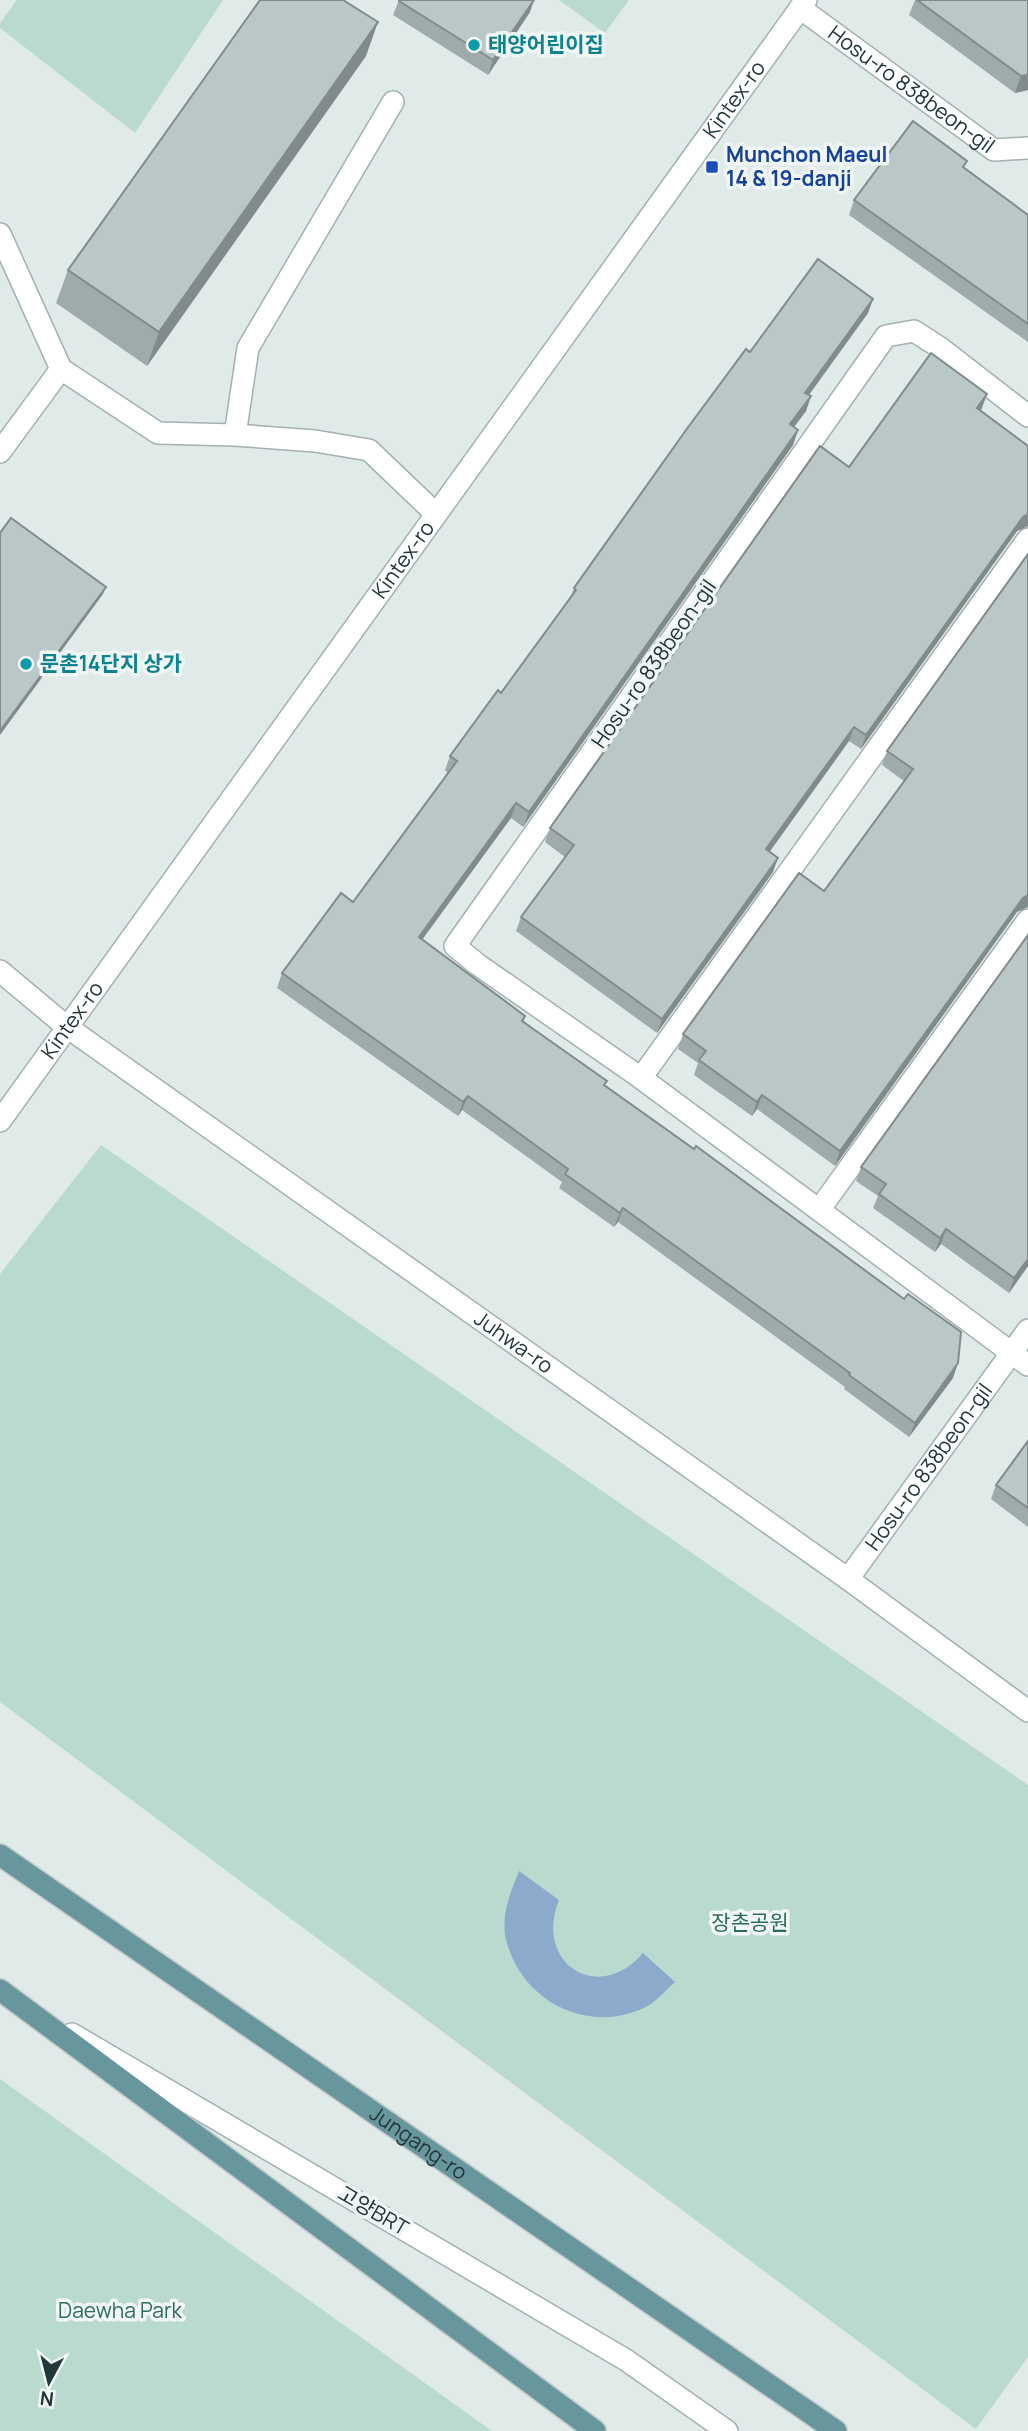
<svg xmlns="http://www.w3.org/2000/svg" width="1028" height="2431" font-family="Manrope,'Noto Sans KR',sans-serif">
	<style>
		.green { fill: #badacf }
		.water { fill: #8baacc }
		.lines { fill: none; stroke-linecap: round; stroke-linejoin: round }
		.service-casing { stroke: #a3b1b1; stroke-width: 24 }
		.minor-casing { stroke: #a3b1b1; stroke-width: 24 }
		.tertiary-casing { stroke: #a3b1b1; stroke-width: 24 }
		.primary-casing { stroke: #c1c7c8; stroke-width: 24 }
		.service { stroke: #fff; stroke-width: 21 }
		.minor { stroke: #fff; stroke-width: 21 }
		.tertiary { stroke: #fff; stroke-width: 21 }
		.primary { stroke: #68969d; stroke-width: 21 }
		.wall { fill: #9fabaa }
		.shaded-wall { fill: #828b8b }
		.building { fill: #b9c7c6; stroke: #828b8b; stroke-width: 2 }
		.culture-dot { fill: #0f9aa8; stroke: #f0f7f6; stroke-width: 2.5 }
		.transit-dot { fill: #1a4fb4; stroke: #f0f7f6; stroke-width: 2.5 }
		.labels { text-anchor: middle; stroke-width: 7; stroke-linejoin: round; paint-order: stroke }
		.culture-label { font-size: 21px; font-weight: bold; fill: #0d838f; stroke: #f0f7f6; text-anchor: start }
		.street-label { font-size: 21px; fill: #223739; stroke: #f0f7f6 }
		.transit-label { font-size: 21px; font-weight: bold; fill: #164399; stroke: #f0f7f6; text-anchor: start }
		.park-label { font-size: 21px; fill: #2f6d5e; stroke: #f0f7f6 }
	</style>
	<rect width="100%" height="100%" fill="#e0eae9"/>
	<path class="green" d="M 17,0 L 223,0 L 135,133 L 0,28 L 0,23 Z
		M 559,0 L 629,0 L 605,33 Z
		M 101,1145 L 1028,1785 L 1028,2357 L 976,2429 L 0,1702 L 0,1274 Z
		M 0,2079 L 492,2431 L 0,2431 Z"/>
	<path class="water" d="M 519,1871 L 559,1900 C 533,1964 599,2005 643,1953 L 675,1982 C 667,1989 659,1998 651,2004 C 591,2039 517,2001 505,1934 C 502,1912 511,1891 519,1871 Z"/>
	<g class="lines">
		<defs>
			<path id="service" d="M 0,234 L 61,369 L 158,433 L 235,435 L 315,441 L 369,450 L 436,514
				M 235,435 L 248,348 L 393,102
				M 0,452 L 61,369
				M 72,2034 L 626,2360 L 727,2431"/>
			<g id="minor">
				<path id="s1" d="M 800,8 L 994,150 L 1028,148"/>
				<path d="M 1028,416 L 939,347 L 914,331 L 886,336 L 455,946 L 477,964 L 641,1078 L 1028,1365"/>
				<path d="M 641,1078 L 1028,539"/>
				<path d="M 819,1210 L 1028,920"/>
				<path id="s2" d="M 848,1579 L 1028,1330"/>
			</g>
			<g id="tertiary">
				<path id="s3" d="M 0,971 L 67,1027 L 848,1579 L 1028,1711"/>
				<path id="s4" d="M 0,1121 L 806,0"/>
			</g>
			<g id="primary">
				<path id="s5" d="M 0,1855 L 836,2431"/>
				<path d="M 0,1990 L 595,2431"/>
			</g>
		</defs>
		<use href="#service" class="service-casing"/>
		<use href="#minor" class="minor-casing"/>
		<use href="#tertiary" class="tertiary-casing"/>
		<use href="#primary" class="primary-casing"/>
		<use href="#service" class="service"/>
		<use href="#minor" class="minor"/>
		<use href="#tertiary" class="tertiary"/>
		<use href="#primary" class="primary"/>
	</g>
	<path class="wall" d="M 399,0 L 530,12 L 488,75 L 393,15 Z
		M 915,0 L 1028,0 L 1028,90 L 1015,93 L 909,15 Z
		M 366,56 L 147,366 L 56,303 L 68,270 Z
		M 965,168 L 1028,215 L 1028,342 L 849,215 L 854,200 Z
		M 873,299 L 868,313 L 809,395 L 811,396 L 806,411 L 794,427 L 798,430 L 793,445 L 523,827 L 511,818 L 422,940 L 525,1016 L 524,1021 L 605,1086 L 953,1378 L 909,1437 L 844,1389 L 845,1387 L 618,1222 L 614,1227 L 559,1188 L 562,1182 L 462,1110 L 458,1116 L 277,988 L 282,973 L 353,902 L 448,773 L 445,770 L 450,756 L 501,693 L 570,599 L 574,588 L 750,352 Z
		M 982,408 L 980,411 L 1028,446 L 1028,526 L 1017,531 L 861,749 L 849,741 L 769,852 L 773,872 L 657,1033 L 516,931 L 521,917 L 565,857 L 545,842 L 550,828 L 849,467 Z
		M 1028,554 L 1017,912 L 835,1166 L 757,1109 L 752,1116 L 694,1075 L 698,1063 L 678,1049 L 683,1034 L 824,891 L 904,781 L 882,765 L 887,751 Z
		M 861,1167 L 1028,1266 L 1009,1293 L 941,1244 L 935,1252 L 873,1208 L 878,1196 L 856,1181 Z
		M 1028,1441 L 1028,1527 L 991,1499 L 996,1485 Z"/>
	<path class="shaded-wall" d="M 534,0 L 530,12 L 488,75 L 493,60 Z
		M 378,22 L 366,56 L 147,366 L 159,332 Z
		M 1028,75 L 1028,90 L 1015,93 L 1021,76 Z
		M 873,299 L 868,313 L 800,407 L 805,393 Z
		M 987,394 L 982,408 L 972,423 L 977,408 Z
		M 811,396 L 806,411 L 785,439 L 790,424 Z
		M 798,430 L 793,445 L 523,827 L 529,812 Z
		M 1028,514 L 1028,526 L 1017,531 L 861,749 L 866,735 L 1023,517 Z
		M 106,587 L 103,594 L 0,735 L 0,731 Z
		M 854,727 L 849,741 L 761,864 L 766,849 Z
		M 516,803 L 511,818 L 413,952 L 419,937 Z
		M 778,858 L 773,872 L 657,1033 L 662,1019 Z
		M 1028,895 L 1028,907 L 1017,912 L 835,1166 L 840,1151 L 1023,898 Z
		M 762,1095 L 757,1109 L 752,1116 L 757,1102 Z
		M 468,1096 L 462,1110 L 458,1116 L 463,1102 Z
		M 623,1208 L 618,1222 L 614,1227 L 620,1213 Z
		M 946,1229 L 941,1244 L 935,1252 L 940,1238 Z
		M 1028,1259 L 1028,1266 L 1009,1293 L 1014,1278 Z
		M 958,1363 L 953,1378 L 909,1437 L 915,1423 Z"/>
	<path class="building" d="M 260,0 L 343,0 L 378,22 L 159,332 L 68,270 Z
		M 399,0 L 534,0 L 493,60 L 399,1 Z
		M 917,0 L 1028,0 L 1028,75 L 1021,76 Z
		M 913,121 L 967,161 L 963,167 L 1028,215 L 1028,324 L 854,200 Z
		M 818,259 L 873,299 L 805,393 L 811,396 L 790,424 L 798,430 L 529,812 L 516,803 L 419,937 L 525,1016 L 522,1021 L 607,1081 L 604,1085 L 694,1149 L 696,1146 L 904,1299 L 908,1294 L 961,1332 L 958,1363 L 915,1423 L 849,1375 L 850,1373 L 623,1208 L 620,1213 L 565,1174 L 568,1169 L 468,1096 L 463,1102 L 282,973 L 341,893 L 353,902 L 457,761 L 450,756 L 498,690 L 501,693 L 576,590 L 574,588 L 686,430 L 746,349 L 750,352 Z
		M 931,353 L 987,394 L 977,408 L 1028,446 L 1028,514 L 1023,517 L 866,735 L 854,727 L 766,849 L 778,858 L 662,1019 L 521,917 L 574,845 L 550,828 L 820,446 L 849,467 Z
		M 11,518 L 106,587 L 0,731 L 0,533 Z
		M 1028,554 L 1028,895 L 1023,898 L 840,1151 L 762,1095 L 757,1102 L 699,1060 L 706,1051 L 683,1034 L 799,873 L 824,891 L 913,769 L 887,751 Z
		M 1028,935 L 1028,1259 L 1014,1278 L 946,1229 L 940,1238 L 879,1194 L 886,1184 L 861,1167 Z
		M 1028,1441 L 1028,1508 L 996,1485 Z"/>
	<g class="culture-dot">
		<circle cx="474" cy="45" r="7"/>
		<circle cx="26" cy="664" r="7"/>
	</g>
	<rect class="transit-dot" x="705" y="160" width="14" height="14" rx="3.5"/>
	<g class="labels">
		<g class="culture-label">
			<text x="488" y="52">태양어린이집</text>
			<text x="40" y="671">문촌14단지 상가</text>
		</g>
		<g class="street-label">
			<text dy="7" stroke="none"><textPath href="#s1" startOffset="138">Hosu-ro 838beon-gil</textPath></text>
			<text dy="7" stroke="none"><textPath href="#s4" startOffset="1258">Kintex-ro</textPath></text>
			<text dy="7" stroke="none"><textPath href="#s4" startOffset="691">Kintex-ro</textPath></text>
			<text transform="translate(654 664) rotate(-55)" y="7">Hosu-ro 838beon-gil</text>
			<text dy="7" stroke="none"><textPath href="#s4" startOffset="124">Kintex-ro</textPath></text>
			<text dy="7" stroke="none"><textPath href="#s3" startOffset="634">Juhwa-ro</textPath></text>
			<text dy="7" stroke="none"><textPath href="#s2" startOffset="138">Hosu-ro 838beon-gil</textPath></text>
			<text dy="7" stroke="none"><textPath href="#s5" startOffset="508">Jungang-ro</textPath></text>
			<text transform="translate(373 2211) rotate(30)" y="7">고양BRT</text>
		</g>
		<g class="transit-label">
			<text x="726" y="162">Munchon Maeul<tspan x="726" dy="24">14 &amp; 19-danji</tspan></text>
		</g>
		<g class="park-label">
			<text x="750" y="1930">장촌공원</text>
			<text x="120" y="2318">Daewha Park</text>
		</g>
	</g>
	<g transform="translate(49 2382) rotate(187)" stroke="#f0f7f6" stroke-width="5" paint-order="stroke">
	<path d="M0-5L12 26L0 18L-12 26Z" fill="#223739"/>
	<text y="-10" font-size="19" font-weight="bold" text-anchor="middle" fill="#223739">N</text>
	</g>
</svg>
